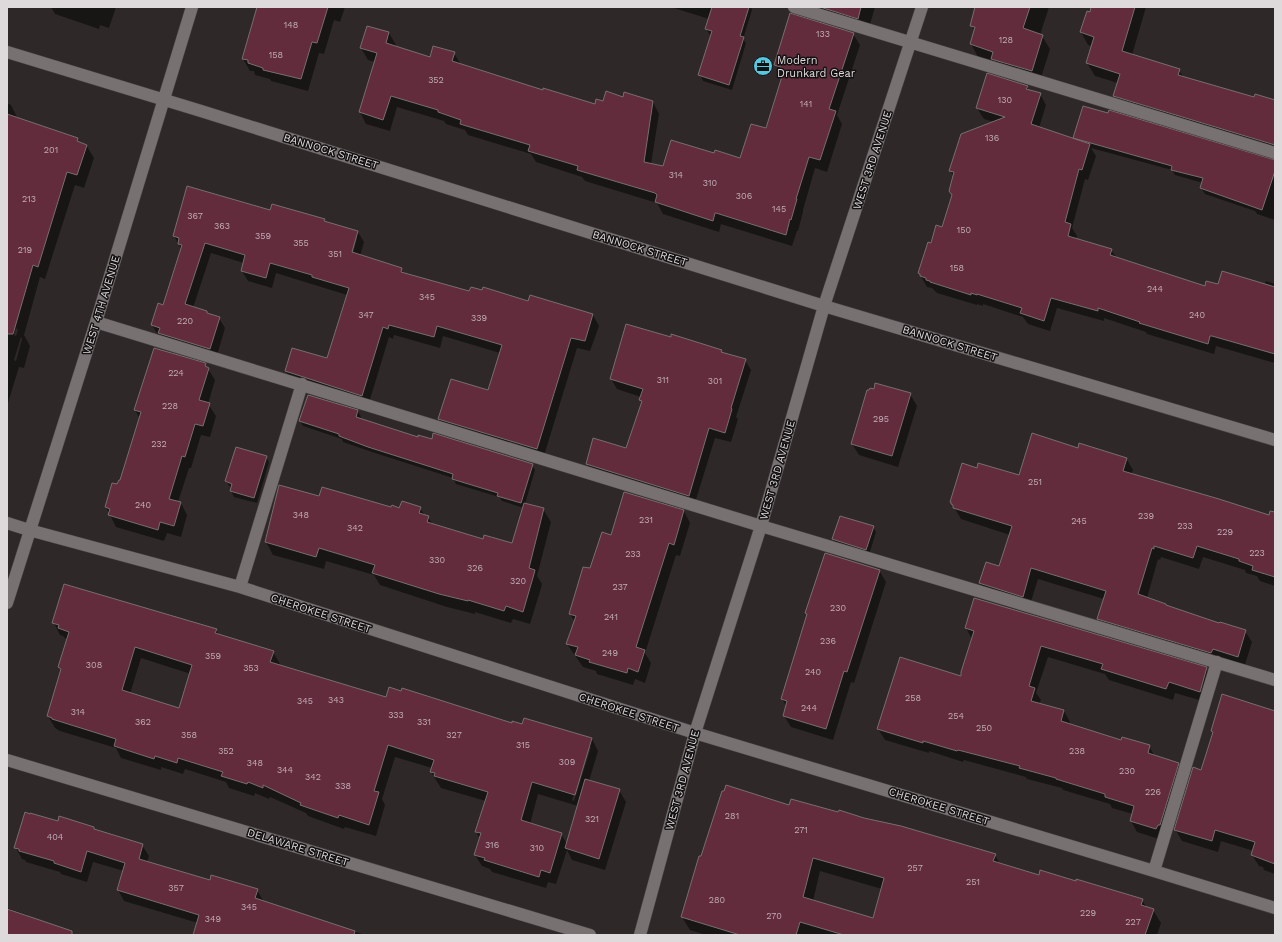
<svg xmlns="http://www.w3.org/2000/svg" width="1282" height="942" font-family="'Work Sans',sans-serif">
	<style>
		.shadow { fill: #0007; fill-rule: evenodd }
		.building { fill: #632c3d; stroke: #766e6f; fill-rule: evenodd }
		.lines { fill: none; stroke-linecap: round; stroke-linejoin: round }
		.minor-casing { stroke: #4a4546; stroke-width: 13 }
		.minor { stroke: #787172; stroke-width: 12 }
		.labels { text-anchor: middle; stroke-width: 3; stroke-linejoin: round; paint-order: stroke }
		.number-label { font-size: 9px; fill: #bfaeb4 }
		.poi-label { font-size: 11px; fill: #dedadb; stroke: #141112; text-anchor: start }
		.street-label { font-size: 11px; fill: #dedadb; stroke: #141112 }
	</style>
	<rect width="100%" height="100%" fill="#2e2829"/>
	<path class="shadow" d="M 51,7 L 116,7 L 109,28 L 100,25 L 99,29 L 55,14 Z
		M 259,7 L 345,7 L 340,22 L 334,20 L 324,54 L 319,53 L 308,91 L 271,81 L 270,79 L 255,75 L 254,71 L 250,71 L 243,59 Z
		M 673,7 L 751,7 L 752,10 L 743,39 L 746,43 L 732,90 L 703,81 L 700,75 L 712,35 L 710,35 L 706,29 L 709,19 L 674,8 Z
		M 800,7 L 875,7 L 869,28 Z
		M 978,7 L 1049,7 L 1040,35 L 1042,36 L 1050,49 L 1039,84 L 978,57 L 971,44 L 975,31 L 972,26 Z
		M 1100,7 L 1146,7 L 1132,55 L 1179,70 L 1184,78 L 1254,98 L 1275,100 L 1275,156 L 1122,109 L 1115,96 L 1118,83 L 1095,76 L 1087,63 L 1092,46 L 1088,45 L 1081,32 L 1091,13 Z
		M 368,27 L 389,33 L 396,45 L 395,47 L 430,58 L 454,53 L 461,65 L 543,92 L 595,105 L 624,98 L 653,102 L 659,114 L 651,164 L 664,167 L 715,154 L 741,159 L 767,129 L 783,77 L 776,64 L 853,34 L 860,45 L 837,115 L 842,124 L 827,172 L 815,168 L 803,210 L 803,212 L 798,231 L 797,231 L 792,246 L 724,225 L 721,224 L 719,232 L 663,214 L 657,203 L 585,181 L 582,177 L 536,162 L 531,154 L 468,135 L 465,130 L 446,124 L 444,121 L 397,107 L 390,131 L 366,124 L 360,112 L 375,62 L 368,60 L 361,48 Z
		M 1027,87 L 1029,91 L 1040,94 L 1046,105 L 1039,128 L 1075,140 L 1074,138 L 1083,107 L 1275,166 L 1275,220 L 1257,214 L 1255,211 L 1205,194 L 1201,188 L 1203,183 L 1175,175 L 1172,170 L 1091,148 L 1096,156 L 1088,180 L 1085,179 L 1072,228 L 1077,236 L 1076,239 L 1111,250 L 1117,258 L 1206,287 L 1264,285 L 1266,281 L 1275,284 L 1275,363 L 1216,346 L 1214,354 L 1147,334 L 1146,332 L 1104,318 L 1104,321 L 1057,308 L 1050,331 L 1028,324 L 1023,317 L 983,304 L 983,306 L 977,304 L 977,305 L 937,293 L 932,288 L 927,287 L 919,273 L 931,244 L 943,228 L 953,195 L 954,177 L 950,170 L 994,122 L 984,119 L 977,108 Z
		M 7,103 L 11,105 L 18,119 L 77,138 L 80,144 L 86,145 L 94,158 L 84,188 L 75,185 L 45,279 L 40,277 L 24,335 L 30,346 L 24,368 L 19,367 L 7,406 ZM 16,328 L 18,330 L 16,336 L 14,335 ZM 21,337 L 22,339 L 16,361 L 14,360 Z
		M 271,211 L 324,220 L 326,222 L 358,232 L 364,242 L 360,256 L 401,269 L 405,275 L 470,292 L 593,315 L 599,326 L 590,351 L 577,348 L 543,459 L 445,429 L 439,419 L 489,392 L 500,353 L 443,336 L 440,348 L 394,335 L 393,339 L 389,337 L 368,406 L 292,381 L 286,371 L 328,359 L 347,295 L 276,273 L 272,288 L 248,281 L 242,271 L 244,263 L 211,253 L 193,308 L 207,312 L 208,314 L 219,318 L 225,328 L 216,359 L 158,335 L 152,325 L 163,306 L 182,250 L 174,236 ZM 355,238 L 357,238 L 352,257 L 350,257 Z
		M 671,338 L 721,351 L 723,354 L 745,360 L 751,370 L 736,417 L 738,419 L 731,442 L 715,438 L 694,506 L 593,474 L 587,464 L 627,449 L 642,402 L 641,400 L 641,397 L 617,389 L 611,379 Z
		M 155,349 L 205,364 L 215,380 L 208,404 L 216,416 L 210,437 L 201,435 L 191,468 L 189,468 L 178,502 L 181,503 L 187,515 L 181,537 L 167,533 L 164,541 L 116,527 L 106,507 L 113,484 L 118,486 L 121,482 L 140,419 L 135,410 Z
		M 910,394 L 917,406 L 898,467 L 859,455 L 852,444 Z
		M 308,396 L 358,411 L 361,417 L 360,419 L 419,438 L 532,465 L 535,470 L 525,504 L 543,509 L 551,522 L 537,576 L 542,584 L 541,588 L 530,624 L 513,619 L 511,623 L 475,612 L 475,614 L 447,607 L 380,585 L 374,575 L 326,561 L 324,569 L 273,555 L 266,542 L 320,498 L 399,510 L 420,508 L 425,516 L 428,517 L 433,525 L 484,540 L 513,544 L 524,508 L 502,501 L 499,497 L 456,484 L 453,478 L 372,452 L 343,442 L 342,439 L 303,426 L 300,421 Z
		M 1078,449 L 1126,458 L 1133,470 L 1131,475 L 1275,518 L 1275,586 L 1260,581 L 1257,576 L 1246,573 L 1245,570 L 1203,557 L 1199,569 L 1161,557 L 1160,560 L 1158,559 L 1147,598 L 1166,606 L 1220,624 L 1245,631 L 1252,642 L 1244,668 L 1105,630 L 1098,619 L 1104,599 L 1038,579 L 1029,608 L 987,595 L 980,583 L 987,563 L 1000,567 L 1010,535 L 961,519 L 951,502 L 978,469 L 1019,477 Z
		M 266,457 L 269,462 L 257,503 L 234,497 L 231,491 L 232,488 L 230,487 L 226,481 Z
		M 684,511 L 690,523 L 680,556 L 676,555 L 645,653 L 651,663 L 645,683 L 635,679 L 633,685 L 597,674 L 596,671 L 583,667 L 567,644 L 575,622 L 570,614 L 591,570 L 612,536 Z
		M 873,527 L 876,532 L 869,555 L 836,545 L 833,539 Z
		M 879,570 L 886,582 L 854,683 L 851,682 L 833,740 L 791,727 L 784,716 L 787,707 L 782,699 L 808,615 L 806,613 Z
		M 54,623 L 216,630 L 219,635 L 273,652 L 280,664 L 279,666 L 387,698 L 592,739 L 598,751 L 589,781 L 619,790 L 626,802 L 605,870 L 572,860 L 567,850 L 556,884 L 548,882 L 546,888 L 492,872 L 490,869 L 482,866 L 475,855 L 480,839 L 476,832 L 486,801 L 441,788 L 431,772 L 432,768 L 395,757 L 382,799 L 385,805 L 376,836 L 345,827 L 344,829 L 308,816 L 306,813 L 270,797 L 269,799 L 255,793 L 254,796 L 229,788 L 226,782 L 185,769 L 183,774 L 161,767 L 161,770 L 121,758 L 116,748 L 60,731 L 55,728 L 48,716 L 61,672 L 59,667 L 67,640 L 63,636 L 60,635 ZM 141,658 L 191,674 L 180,709 L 130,694 ZM 589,747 L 591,747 L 574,801 L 572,800 ZM 538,794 L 578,806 L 567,844 L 561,834 L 530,824 Z
		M 966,628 L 1206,668 L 1213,679 L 1206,702 L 1175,693 L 1173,700 L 1109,680 L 1105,674 L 1048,657 L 1036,693 L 1041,700 L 1039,704 L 1064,711 L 1070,722 L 1069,725 L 1122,741 L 1149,746 L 1155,757 L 1178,764 L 1185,775 L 1162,840 L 1137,832 L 1131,821 L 1133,814 L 1112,808 L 1110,804 L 1063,790 L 1062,788 L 1027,779 L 1026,777 L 964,760 L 963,762 L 929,751 L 929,753 L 885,740 L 878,729 L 962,677 L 972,639 Z
		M 1275,712 L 1275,874 L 1264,870 L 1263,867 L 1259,866 L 1252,855 L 1254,851 L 1221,841 L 1218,852 L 1182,841 L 1175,829 L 1202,771 L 1213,734 L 1212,731 Z
		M 790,806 L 995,855 L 1000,864 L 1039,876 L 1142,900 L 1147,908 L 1153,910 L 1161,923 L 1157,935 L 706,935 L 690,930 L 682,917 ZM 820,871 L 882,889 L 873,919 L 813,901 Z
		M 59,822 L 94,828 L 95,831 L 142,845 L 149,856 L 147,862 L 211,881 L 257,890 L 264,902 L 365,935 L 194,935 L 198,923 L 124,901 L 118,890 L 124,871 L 93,862 L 87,882 L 61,874 L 60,872 L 26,862 L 25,860 L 22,859 L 16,848 Z
		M 7,908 L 27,915 L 28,917 L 54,935 L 7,935 Z"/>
	<path class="building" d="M 257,7 L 328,7 L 317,43 L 312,42 L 301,79 L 263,70 L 263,68 L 248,63 L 248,60 L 242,59 Z
		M 712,7 L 749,7 L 740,36 L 744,37 L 729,85 L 698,75 L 712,31 L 705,29 Z
		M 820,7 L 861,7 L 858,19 Z
		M 975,7 L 1030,7 L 1023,28 L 1043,35 L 1032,71 L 991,59 L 993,52 L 970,44 L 975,27 L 970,26 Z
		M 1091,7 L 1135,7 L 1122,51 L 1180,69 L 1178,75 L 1254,97 L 1255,94 L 1275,100 L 1275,145 L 1113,96 L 1120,74 L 1086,63 L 1094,37 L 1080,32 L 1087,11 L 1090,12 Z
		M 790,13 L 854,33 L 829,109 L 836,111 L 820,160 L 809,157 L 796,199 L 797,199 L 791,220 L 790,219 L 786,235 L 716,213 L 715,213 L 713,221 L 655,202 L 657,195 L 655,193 L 577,170 L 578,166 L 528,151 L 530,145 L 460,124 L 461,120 L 438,112 L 438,110 L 391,96 L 383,120 L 359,112 L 377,53 L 360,48 L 367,26 L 389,32 L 386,43 L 430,57 L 433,46 L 455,52 L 452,61 L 543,90 L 543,88 L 595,104 L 596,99 L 603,101 L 606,91 L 623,97 L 624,92 L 653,101 L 644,162 L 663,166 L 671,140 L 714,153 L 715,150 L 740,158 L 751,124 L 766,128 L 784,70 L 780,69 L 781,67 L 774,65 Z
		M 987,73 L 1028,86 L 1026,89 L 1041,93 L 1031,124 L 1090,144 L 1082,170 L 1079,169 L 1065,222 L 1071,224 L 1068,236 L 1112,249 L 1110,255 L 1205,286 L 1206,281 L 1218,284 L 1222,271 L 1275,287 L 1275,354 L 1212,336 L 1210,336 L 1208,344 L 1139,323 L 1140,322 L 1098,308 L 1098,311 L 1051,298 L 1044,321 L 1020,313 L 1022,308 L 977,294 L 977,295 L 971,293 L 971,295 L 930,282 L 930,281 L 926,280 L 926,278 L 920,276 L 920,274 L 918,273 L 928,242 L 931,243 L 936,225 L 942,227 L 952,195 L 949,191 L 954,172 L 949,171 L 961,134 L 1005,117 L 976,108 Z
		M 1083,106 L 1108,113 L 1109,110 L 1275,160 L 1275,171 L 1262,210 L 1200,188 L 1203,178 L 1171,170 L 1172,166 L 1073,138 Z
		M 7,114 L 78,138 L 77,141 L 87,145 L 77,175 L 67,172 L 38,267 L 33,265 L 13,334 L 7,334 Z
		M 187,186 L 270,210 L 272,204 L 325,219 L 324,221 L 358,231 L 352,252 L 402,268 L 401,272 L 469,291 L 471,287 L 482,290 L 483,287 L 528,301 L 530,295 L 593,314 L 585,341 L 571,338 L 537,449 L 438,419 L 451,379 L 488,390 L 502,345 L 437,326 L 434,337 L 389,325 L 388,329 L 383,327 L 362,396 L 285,371 L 292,348 L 327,358 L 349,288 L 312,277 L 312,275 L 270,263 L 266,278 L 241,271 L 245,255 L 205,243 L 185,304 L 207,311 L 207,313 L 220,317 L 210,349 L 158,333 L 160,328 L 151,325 L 158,303 L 163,305 L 182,245 L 178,244 L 179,238 L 173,236 Z
		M 626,324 L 671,337 L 671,334 L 722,350 L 721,352 L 746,359 L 731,408 L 732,409 L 725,433 L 709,428 L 689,496 L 586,464 L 593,438 L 626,448 L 642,401 L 639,400 L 643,389 L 610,379 Z
		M 154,348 L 206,363 L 205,366 L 209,368 L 199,400 L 210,403 L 203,426 L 195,424 L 185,457 L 182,456 L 169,499 L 181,502 L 174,526 L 160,522 L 158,530 L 108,515 L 110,509 L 105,507 L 112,483 L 117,484 L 119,480 L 120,480 L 141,412 L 134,410 Z
		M 875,383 L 911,393 L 892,456 L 851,444 L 867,390 L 869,390 L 870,388 L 874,389 Z
		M 308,395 L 358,410 L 356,417 L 418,437 L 418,435 L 432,439 L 433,433 L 533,464 L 521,503 L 497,496 L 498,493 L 452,479 L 453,474 L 368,447 L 339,436 L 339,434 L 299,421 Z
		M 1032,433 L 1078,448 L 1079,443 L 1127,458 L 1123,471 L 1219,499 L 1269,515 L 1270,511 L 1275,512 L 1275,577 L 1252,570 L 1253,566 L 1239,561 L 1239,559 L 1197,546 L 1193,558 L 1154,546 L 1154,549 L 1152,548 L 1138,594 L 1166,604 L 1166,605 L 1219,623 L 1220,622 L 1246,630 L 1238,657 L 1213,649 L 1211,653 L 1097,619 L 1106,591 L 1031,568 L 1023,597 L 979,583 L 986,562 L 999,566 L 1012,526 L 953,508 L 953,505 L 951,504 L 951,502 L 950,502 L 962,463 L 977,468 L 978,463 L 1019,475 Z
		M 236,447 L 267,456 L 254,498 L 230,491 L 232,484 L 225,481 Z
		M 279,485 L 319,496 L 322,487 L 391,507 L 392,505 L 399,508 L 402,501 L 421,507 L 419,513 L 429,516 L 427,522 L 483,539 L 484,535 L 512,543 L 524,503 L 544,508 L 529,568 L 535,570 L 534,574 L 523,612 L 506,606 L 504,611 L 468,600 L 468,601 L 439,594 L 372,573 L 375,565 L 319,548 L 316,557 L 265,542 Z
		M 624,492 L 684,510 L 674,545 L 669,543 L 636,647 L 645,650 L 638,672 L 628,668 L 627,673 L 589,662 L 590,660 L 575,655 L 578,647 L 566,644 L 576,616 L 569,614 L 583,567 L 590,568 L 602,532 L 611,535 Z
		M 840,516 L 874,526 L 866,550 L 832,539 Z
		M 825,553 L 880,570 L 847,672 L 844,671 L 826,729 L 783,716 L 787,701 L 781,699 L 807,614 L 805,613 Z
		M 64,584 L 217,629 L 215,633 L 274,651 L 270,662 L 386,697 L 389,687 L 401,691 L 402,688 L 512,723 L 512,721 L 522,724 L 524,718 L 592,738 L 575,795 L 532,782 L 521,820 L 562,833 L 550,873 L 541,870 L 539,877 L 484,860 L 485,858 L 474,855 L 481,833 L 475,832 L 488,792 L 434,776 L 435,773 L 430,772 L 434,760 L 388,745 L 374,791 L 379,792 L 369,825 L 339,815 L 338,818 L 300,805 L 301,803 L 263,785 L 263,788 L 248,782 L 247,784 L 221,776 L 223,772 L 178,758 L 177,763 L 155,756 L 154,759 L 114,746 L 116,739 L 52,719 L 52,718 L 47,716 L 61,669 L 58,667 L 69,632 L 58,628 L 59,625 L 52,623 ZM 135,647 L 192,665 L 179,708 L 122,690 Z
		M 974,598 L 1207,667 L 1200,692 L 1169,682 L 1166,689 L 1101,669 L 1103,664 L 1041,646 L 1029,686 L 1035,688 L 1031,701 L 1064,710 L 1061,721 L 1121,740 L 1122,737 L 1150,745 L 1148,753 L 1179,763 L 1160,825 L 1158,825 L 1156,829 L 1130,821 L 1134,806 L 1105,797 L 1105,794 L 1056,779 L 1056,778 L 1019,768 L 1020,766 L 958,750 L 957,751 L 923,741 L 923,743 L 877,729 L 900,657 L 961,676 L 961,672 L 974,631 L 965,628 Z
		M 1222,694 L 1275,711 L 1275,864 L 1251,855 L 1255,842 L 1215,830 L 1212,841 L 1174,830 L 1193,767 L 1201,770 L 1213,732 L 1211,731 Z
		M 585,779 L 620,789 L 599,859 L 565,848 Z
		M 726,785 L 789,805 L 791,799 L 838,812 L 839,810 L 864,818 L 901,826 L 996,854 L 993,861 L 1039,875 L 1040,870 L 1076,881 L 1076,879 L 1143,899 L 1141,905 L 1154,909 L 1145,935 L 844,935 L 800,922 L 796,935 L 740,935 L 681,917 L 699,856 L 701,856 L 722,791 L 724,791 ZM 813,858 L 884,878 L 873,918 L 803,897 Z
		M 25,812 L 30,814 L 30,813 L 58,821 L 59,816 L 94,827 L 94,829 L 143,844 L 139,859 L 210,880 L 211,875 L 258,889 L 255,898 L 355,931 L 354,935 L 193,935 L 199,915 L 117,890 L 125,863 L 87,851 L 81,872 L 54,863 L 54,861 L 19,851 L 19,849 L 14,848 Z
		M 7,909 L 72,931 L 72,935 L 7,935 Z"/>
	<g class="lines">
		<defs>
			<path id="minor" d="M 794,7 L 1275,153
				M 7,52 L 201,111 L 824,306 L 1275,440
				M 96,322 L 761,526 L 1275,680
				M 7,523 L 29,530 L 240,587 L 695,733 L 1154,871 L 1275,908
				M 240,587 L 302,384
				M 7,603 L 96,322 L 192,7
				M 7,760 L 590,935
				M 1154,871 L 1217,662
				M 640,935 L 695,733 L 761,526 L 824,306 L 922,7"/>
		</defs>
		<use href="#minor" class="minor-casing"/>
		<use href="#minor" class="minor"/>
	</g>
	<defs>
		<symbol id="office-disc" viewBox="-11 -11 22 22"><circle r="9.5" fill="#56c9e0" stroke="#141112"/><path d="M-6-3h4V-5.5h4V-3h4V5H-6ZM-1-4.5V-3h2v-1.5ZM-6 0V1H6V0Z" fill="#111"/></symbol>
	</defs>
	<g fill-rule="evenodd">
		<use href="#office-disc" x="752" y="55" width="22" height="22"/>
	</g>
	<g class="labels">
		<g class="number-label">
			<text x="291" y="28">148</text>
			<text x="823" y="37">133</text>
			<text x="1006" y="43">128</text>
			<text x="276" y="58">158</text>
			<text x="436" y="83">352</text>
			<text x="1005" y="103">130</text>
			<text x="806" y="107">141</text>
			<text x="992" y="141">136</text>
			<text x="51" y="153">201</text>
			<text x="676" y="178">314</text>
			<text x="710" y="186">310</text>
			<text x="744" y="199">306</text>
			<text x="29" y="202">213</text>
			<text x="779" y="212">145</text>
			<text x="195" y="219">367</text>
			<text x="222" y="229">363</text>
			<text x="964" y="233">150</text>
			<text x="263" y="239">359</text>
			<text x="301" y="246">355</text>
			<text x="25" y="253">219</text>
			<text x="335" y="257">351</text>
			<text x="957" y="271">158</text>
			<text x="1155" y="292">244</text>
			<text x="427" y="300">345</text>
			<text x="366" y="318">347</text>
			<text x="1197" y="318">240</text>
			<text x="479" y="321">339</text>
			<text x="185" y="324">220</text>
			<text x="176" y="376">224</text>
			<text x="663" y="383">311</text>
			<text x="715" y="384">301</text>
			<text x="170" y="409">228</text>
			<text x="881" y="422">295</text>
			<text x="159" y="447">232</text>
			<text x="1035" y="485">251</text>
			<text x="143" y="508">240</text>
			<text x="301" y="518">348</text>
			<text x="1146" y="519">239</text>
			<text x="646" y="523">231</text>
			<text x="1079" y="524">245</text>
			<text x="1185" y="529">233</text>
			<text x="355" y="531">342</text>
			<text x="1225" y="535">229</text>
			<text x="1257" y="556">223</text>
			<text x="633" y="557">233</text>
			<text x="437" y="563">330</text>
			<text x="475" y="571">326</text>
			<text x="518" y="584">320</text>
			<text x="620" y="590">237</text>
			<text x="838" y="611">230</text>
			<text x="611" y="620">241</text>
			<text x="828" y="644">236</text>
			<text x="610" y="656">249</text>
			<text x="213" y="659">359</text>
			<text x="94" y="668">308</text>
			<text x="251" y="671">353</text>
			<text x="813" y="675">240</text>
			<text x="913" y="701">258</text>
			<text x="336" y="703">343</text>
			<text x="305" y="704">345</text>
			<text x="809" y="711">244</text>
			<text x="78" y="715">314</text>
			<text x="396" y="718">333</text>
			<text x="956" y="719">254</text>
			<text x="143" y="725">362</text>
			<text x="424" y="725">331</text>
			<text x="984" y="731">250</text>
			<text x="189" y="738">358</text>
			<text x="454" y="738">327</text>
			<text x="523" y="748">315</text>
			<text x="226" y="754">352</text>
			<text x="1077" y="754">238</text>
			<text x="567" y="765">309</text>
			<text x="255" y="766">348</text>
			<text x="285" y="773">344</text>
			<text x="1127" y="774">230</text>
			<text x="313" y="780">342</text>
			<text x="343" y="789">338</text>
			<text x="1153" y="795">226</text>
			<text x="732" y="819">281</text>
			<text x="592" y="822">321</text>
			<text x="801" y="833">271</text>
			<text x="55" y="840">404</text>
			<text x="492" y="848">316</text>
			<text x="537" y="851">310</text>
			<text x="915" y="871">257</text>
			<text x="973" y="885">251</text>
			<text x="176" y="891">357</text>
			<text x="717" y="903">280</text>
			<text x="249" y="910">345</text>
			<text x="1088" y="916">229</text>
			<text x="774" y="919">270</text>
			<text x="213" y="922">349</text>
			<text x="1133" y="925">227</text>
		</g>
		<g class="poi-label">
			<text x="777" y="64">Modern<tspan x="777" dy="13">Drunkard Gear</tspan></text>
		</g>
		<g class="street-label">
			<text transform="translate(331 151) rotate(17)" y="4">BANNOCK STREET</text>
			<text transform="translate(872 160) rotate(-72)" y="4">WEST 3RD AVENUE</text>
			<text transform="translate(640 248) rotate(17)" y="4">BANNOCK STREET</text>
			<text transform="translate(101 305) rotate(-73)" y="4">WEST 4TH AVENUE</text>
			<text transform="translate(950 343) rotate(17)" y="4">BANNOCK STREET</text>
			<text transform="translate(777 470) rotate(-74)" y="4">WEST 3RD AVENUE</text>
			<text transform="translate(321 613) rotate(18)" y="4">CHEROKEE STREET</text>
			<text transform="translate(629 712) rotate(18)" y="4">CHEROKEE STREET</text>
			<text transform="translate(682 780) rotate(-75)" y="4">WEST 3RD AVENUE</text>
			<text transform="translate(939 806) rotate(17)" y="4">CHEROKEE STREET</text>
			<text transform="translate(298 847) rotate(17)" y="4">DELAWARE STREET</text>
		</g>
	</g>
	<rect width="1282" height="942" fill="none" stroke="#dedadb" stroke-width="16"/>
</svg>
